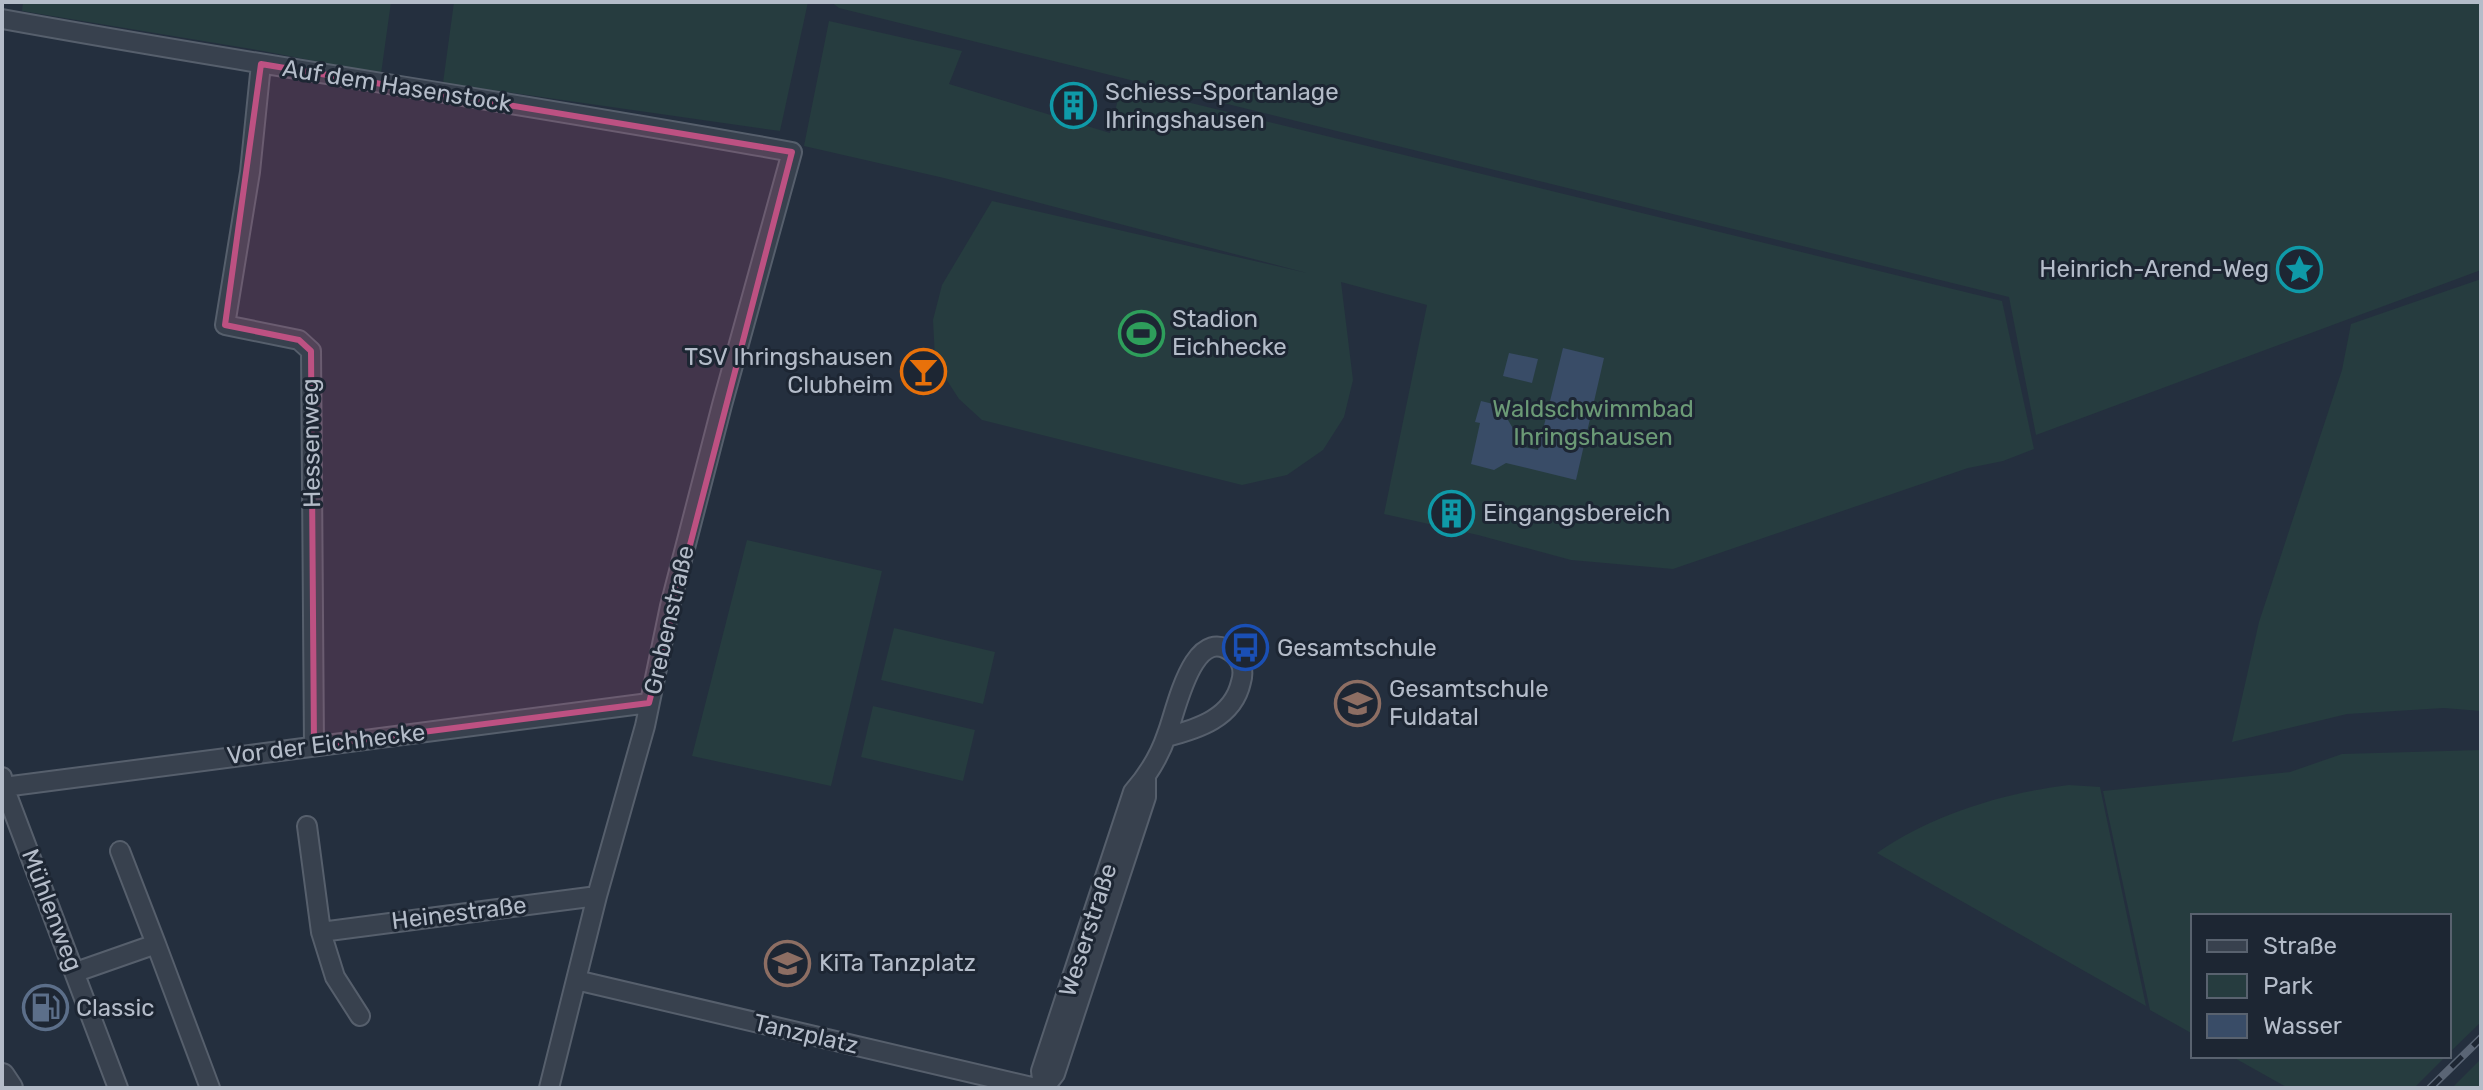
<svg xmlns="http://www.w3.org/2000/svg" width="2483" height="1090" font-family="Rubik,sans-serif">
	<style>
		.green { fill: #263c3f }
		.water { fill: #394c67 }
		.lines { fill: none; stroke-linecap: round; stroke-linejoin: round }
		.minor-casing { stroke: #565f6c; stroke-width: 22 }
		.tertiary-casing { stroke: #565f6c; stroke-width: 28 }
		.minor { stroke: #38414e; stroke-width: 18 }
		.tertiary { stroke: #38414e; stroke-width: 24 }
		.rail-casing { stroke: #5a6575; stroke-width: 8 }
		.rail { stroke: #1d2633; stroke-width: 5; stroke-dasharray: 15; stroke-linecap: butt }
		.marked { fill: #bd5182; fill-opacity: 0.2; stroke: #bd5182; stroke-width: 6; stroke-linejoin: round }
		.labels { text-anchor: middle; stroke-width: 6; stroke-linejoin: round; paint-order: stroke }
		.street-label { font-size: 24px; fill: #b4bcc9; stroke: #1d2633 }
		.poi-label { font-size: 24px; fill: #b4bcc9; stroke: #1d2633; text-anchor: start }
		.park-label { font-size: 24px; fill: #6b9a76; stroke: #1d2633 }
	</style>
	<rect width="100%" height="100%" fill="#242f3e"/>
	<path class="green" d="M 23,2 L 391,2 L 381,74 L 263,51 L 22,11 Z
		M 454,2 L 808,2 L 780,131 L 443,83 Z
		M 831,2 L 2481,2 L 2481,270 L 2036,435 L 2009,297 L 839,8 Z
		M 829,21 L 962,51 L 949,84 L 1110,133 L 1121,86 L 2002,301 L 2034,449 L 2003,461 L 1968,468 L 1673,569 L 1571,560 L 1478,535 L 1384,514 L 1427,305 L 1341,282 L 1353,380 L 1344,417 L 1323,450 L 1287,475 L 1242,485 L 982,420 L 959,399 L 939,368 L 941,360 L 935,358 L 933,320 L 942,285 L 992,201 L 1307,273 L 944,178 L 804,146 Z
		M 2481,279 L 2481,711 L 2444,708 L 2347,714 L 2232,742 L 2259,622 L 2342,370 L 2351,324 Z
		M 747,540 L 882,571 L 831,786 L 692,756 Z
		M 894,628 L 995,652 L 983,704 L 881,680 Z
		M 873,706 L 975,730 L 963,781 L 861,757 Z
		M 2481,750 L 2481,1022 L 2449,1053 L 2449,916 L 2193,916 L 2193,1034 L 2150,1010 L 2103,791 L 2290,772 L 2342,754 Z
		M 2069,785 L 2100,787 L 2146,1006 L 1877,853 C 1931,815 2003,793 2069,785 Z
		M 2231,1056 L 2446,1056 L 2414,1088 L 2288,1088 Z
		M 2481,1059 L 2481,1088 L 2452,1088 Z"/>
	<path class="water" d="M 1563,348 L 1604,358 L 1576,480 L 1506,463 L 1494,470 L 1471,464 L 1480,423 L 1475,422 L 1481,401 L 1510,408 L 1508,420 L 1524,447 L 1538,450 Z
		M 1509,353 L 1538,359 L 1532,383 L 1503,376 Z"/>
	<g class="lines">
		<defs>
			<path id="minor" d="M 2,19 C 265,67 529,104 792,152 L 722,405 L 670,606 L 645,726 L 597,896 L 549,1088
				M 261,64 L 250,172 L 225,325 L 299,340 L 311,351 L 314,746
				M 2,777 L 4,787 L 118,1088
				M 4,787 L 649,703
				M 307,826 L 321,932 L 335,977 L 360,1016
				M 120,851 L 156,944
				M 321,932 L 597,896
				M 76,972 L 156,944 L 210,1088
				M 576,980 L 1036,1088
				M 1043,1088 L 1041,1071 L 1133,792 C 1147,776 1160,755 1167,734 C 1176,712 1193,620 1234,654 C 1242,661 1244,672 1241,682 C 1233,718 1198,729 1166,737
				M 1044,1088 L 1055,1074 L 1146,797 L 1146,777"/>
			<path id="tertiary" d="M 2,1076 L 10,1088"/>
		</defs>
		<use href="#minor" class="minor-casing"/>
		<use href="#tertiary" class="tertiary-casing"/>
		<use href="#minor" class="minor"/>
		<use href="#tertiary" class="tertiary"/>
		<defs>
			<path id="rail" d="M 2430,1088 L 2481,1038"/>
		</defs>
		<use href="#rail" class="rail-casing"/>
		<use href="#rail" class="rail"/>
	</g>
	<path class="marked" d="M 261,64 L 792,152 L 649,703 L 314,746 L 311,351 L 299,340 L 225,325 Z"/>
	<defs>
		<symbol id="building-ring" viewBox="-11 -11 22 22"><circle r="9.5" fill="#1d2633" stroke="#0f9aa8" stroke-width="1.5"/><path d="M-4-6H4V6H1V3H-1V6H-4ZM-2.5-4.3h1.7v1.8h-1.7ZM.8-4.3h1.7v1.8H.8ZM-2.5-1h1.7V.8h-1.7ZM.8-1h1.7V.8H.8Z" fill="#0f9aa8"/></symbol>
		<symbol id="sight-ring" viewBox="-11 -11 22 22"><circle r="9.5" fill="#1d2633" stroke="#0f9aa8" stroke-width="1.5"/><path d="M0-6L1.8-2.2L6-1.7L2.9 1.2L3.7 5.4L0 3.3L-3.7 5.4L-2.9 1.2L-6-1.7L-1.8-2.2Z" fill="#0f9aa8"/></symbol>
		<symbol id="stadium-ring" viewBox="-11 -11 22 22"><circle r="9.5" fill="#1d2633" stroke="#2e9e5b" stroke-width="1.5"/><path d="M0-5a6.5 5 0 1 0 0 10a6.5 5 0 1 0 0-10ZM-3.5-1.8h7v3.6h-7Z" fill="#2e9e5b"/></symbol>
		<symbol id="bar-ring" viewBox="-11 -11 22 22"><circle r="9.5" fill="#1d2633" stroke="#e8710a" stroke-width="1.5"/><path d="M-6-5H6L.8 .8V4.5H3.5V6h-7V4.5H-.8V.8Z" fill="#e8710a"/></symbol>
		<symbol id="bus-ring" viewBox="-11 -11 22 22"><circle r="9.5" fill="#1d2633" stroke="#1a4fb4" stroke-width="1.5"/><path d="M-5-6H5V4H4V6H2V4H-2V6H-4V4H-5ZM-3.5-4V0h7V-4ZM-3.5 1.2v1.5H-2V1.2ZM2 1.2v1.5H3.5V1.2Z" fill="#1a4fb4"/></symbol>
		<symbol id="school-ring" viewBox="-11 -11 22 22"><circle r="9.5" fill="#1d2633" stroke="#8d6e63" stroke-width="1.5"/><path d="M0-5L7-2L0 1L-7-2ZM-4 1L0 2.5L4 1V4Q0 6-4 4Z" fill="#8d6e63"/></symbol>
		<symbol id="fuel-ring" viewBox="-11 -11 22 22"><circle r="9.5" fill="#1d2633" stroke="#5c6f8a" stroke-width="1.5"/><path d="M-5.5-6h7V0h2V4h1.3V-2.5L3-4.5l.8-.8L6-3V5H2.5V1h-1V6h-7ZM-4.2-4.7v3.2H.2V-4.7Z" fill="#5c6f8a"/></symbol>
	</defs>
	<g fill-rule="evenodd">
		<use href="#building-ring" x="1048" y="80" width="51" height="51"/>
		<use href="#sight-ring" x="2274" y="244" width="51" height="51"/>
		<use href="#stadium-ring" x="1116" y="308" width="51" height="51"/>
		<use href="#bar-ring" x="898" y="346" width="51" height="51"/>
		<use href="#building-ring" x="1426" y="488" width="51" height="51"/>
		<use href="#bus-ring" x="1220" y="622" width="51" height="51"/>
		<use href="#school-ring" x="1332" y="678" width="51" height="51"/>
		<use href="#school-ring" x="762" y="938" width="51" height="51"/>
		<use href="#fuel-ring" x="20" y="982" width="51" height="51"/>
	</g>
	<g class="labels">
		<g class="street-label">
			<text transform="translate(397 86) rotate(9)" y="8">Auf dem Hasenstock</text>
			<text transform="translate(311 443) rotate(-91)" y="8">Hessenweg</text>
			<text transform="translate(669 620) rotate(-77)" y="8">Grebenstraße</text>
			<text transform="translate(326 744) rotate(-7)" y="8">Vor der Eichhecke</text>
			<text transform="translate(52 910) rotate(69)" y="8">Mühlenweg</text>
			<text transform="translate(459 913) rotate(-7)" y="8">Heinestraße</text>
			<text transform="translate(1088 930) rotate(-72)" y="8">Weserstraße</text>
			<text transform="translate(806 1034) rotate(13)" y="8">Tanzplatz</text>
		</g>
		<g class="poi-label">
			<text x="1105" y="100">Schiess-Sportanlage<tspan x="1105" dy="28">Ihringshausen</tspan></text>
			<text x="2269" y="277" text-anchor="end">Heinrich-Arend-Weg</text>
			<text x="1172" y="327">Stadion<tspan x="1172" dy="28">Eichhecke</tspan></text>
			<text x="893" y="365" text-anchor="end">TSV Ihringshausen<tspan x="893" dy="28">Clubheim</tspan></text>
			<text x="1483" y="521">Eingangsbereich</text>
			<text x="1277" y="656">Gesamtschule</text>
			<text x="1389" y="697">Gesamtschule<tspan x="1389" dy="28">Fuldatal</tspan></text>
			<text x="819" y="971">KiTa Tanzplatz</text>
			<text x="76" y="1016">Classic</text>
		</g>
		<g class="park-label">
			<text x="1593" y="417">Waldschwimmbad<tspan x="1593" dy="28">Ihringshausen</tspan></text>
		</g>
	</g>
	<rect width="2483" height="1090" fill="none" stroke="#b4bcc9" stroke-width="8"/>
	<rect x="2191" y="914" width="260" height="144" fill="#1d2633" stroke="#59626f" stroke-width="2"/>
	<rect x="2207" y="940" width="40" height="12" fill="#38414e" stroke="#59626f" stroke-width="2"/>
	<text x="2263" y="954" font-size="24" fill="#b4bcc9">Straße</text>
	<rect x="2207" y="974" width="40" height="24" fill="#263c3f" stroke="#59626f" stroke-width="2"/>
	<text x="2263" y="994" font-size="24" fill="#b4bcc9">Park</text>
	<rect x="2207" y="1014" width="40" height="24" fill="#394c67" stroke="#59626f" stroke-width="2"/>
	<text x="2263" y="1034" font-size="24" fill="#b4bcc9">Wasser</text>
</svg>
